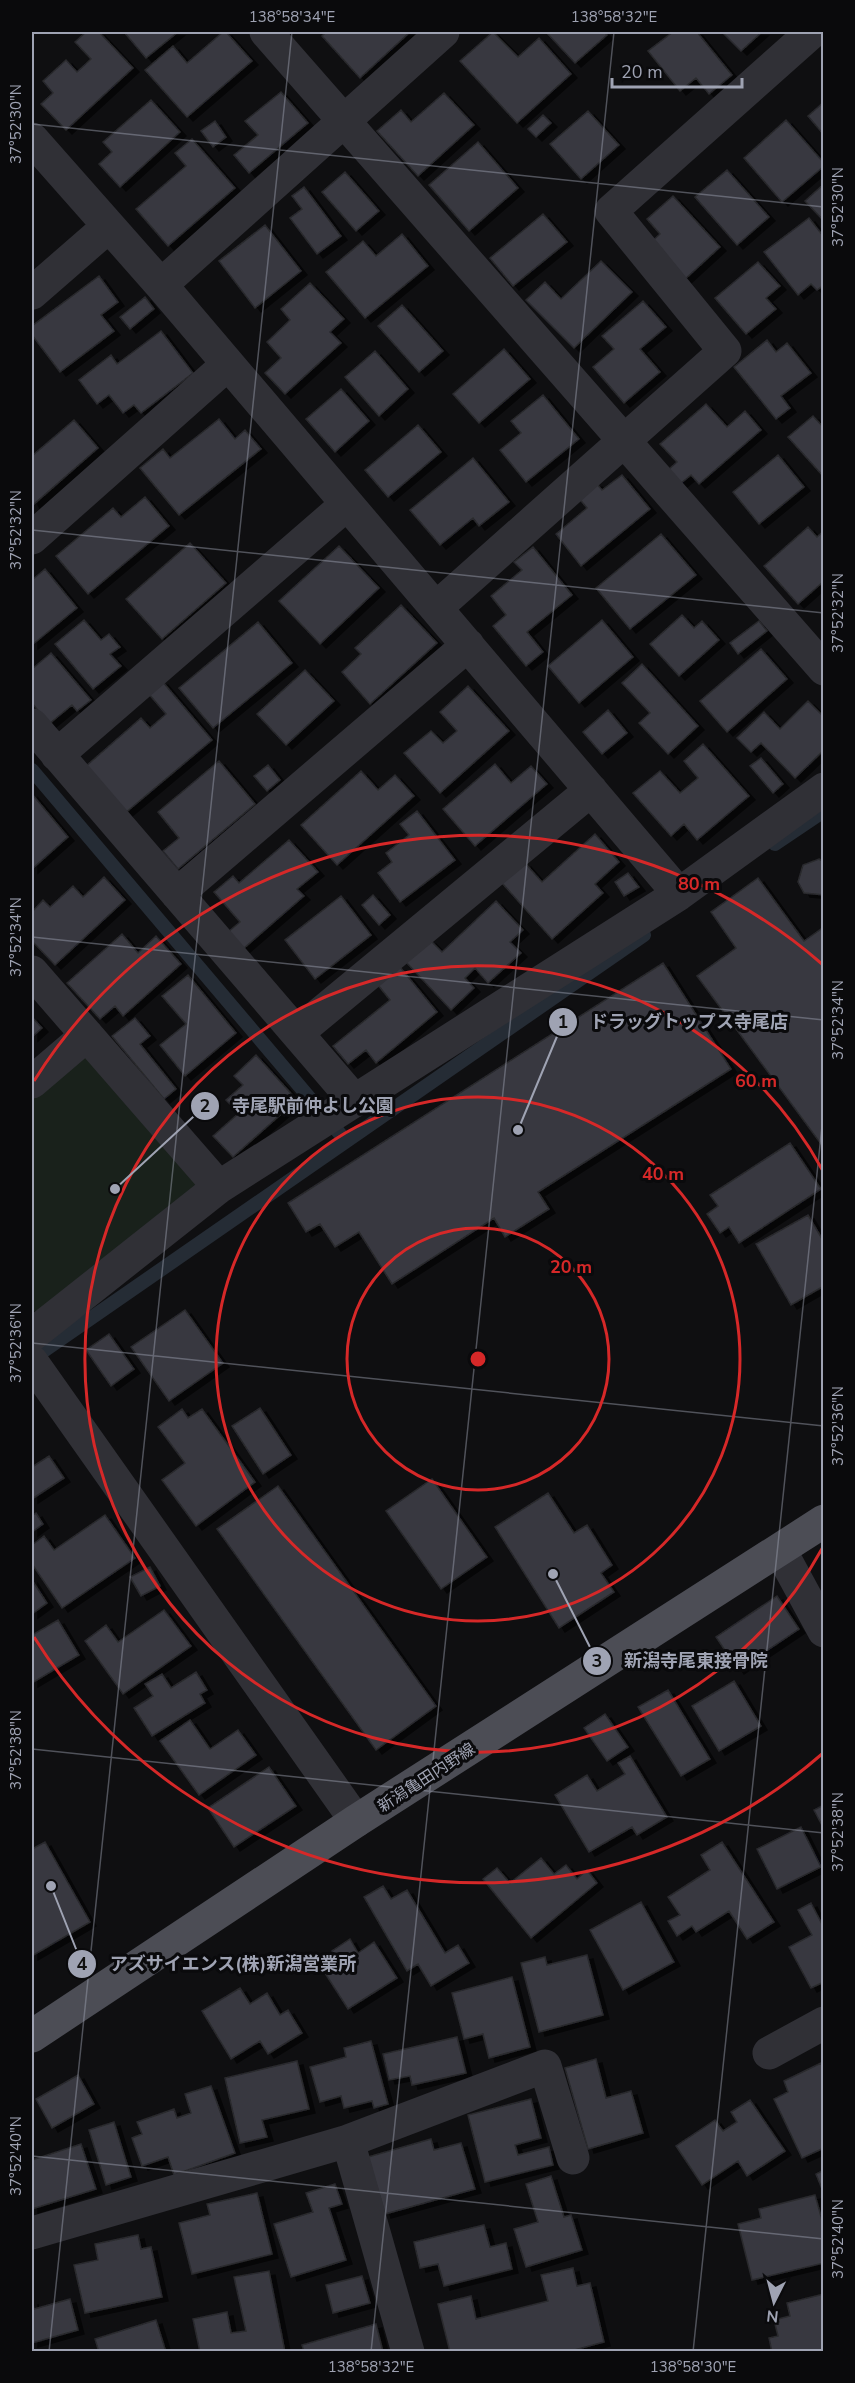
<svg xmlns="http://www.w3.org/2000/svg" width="855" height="2383" font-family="'Nunito Sans','Noto Sans JP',sans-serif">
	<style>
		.green { fill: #19211b }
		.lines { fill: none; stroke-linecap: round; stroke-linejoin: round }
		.stream { stroke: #252c35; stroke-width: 14 }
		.building { fill: #38393f; stroke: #29292d; stroke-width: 1.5; filter: url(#shadow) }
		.street { stroke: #303036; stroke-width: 33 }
		.primary { stroke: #4c4d55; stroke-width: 33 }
		.ticks { fill: none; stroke: #9fa3b3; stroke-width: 1.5; stroke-opacity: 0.45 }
		.ring { fill: none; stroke: #d62828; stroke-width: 3 }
		.labels { text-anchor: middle; stroke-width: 6; stroke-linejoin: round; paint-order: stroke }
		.street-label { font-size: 16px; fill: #9fa3b3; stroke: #0a0a0c }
		.centre { fill: #d62828; stroke: #0a0a0c; stroke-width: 3 }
		.ring-label { font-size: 18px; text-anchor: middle; font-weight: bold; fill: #d62828; stroke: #0a0a0c; stroke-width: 6; stroke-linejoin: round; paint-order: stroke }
		.leader { fill: none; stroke: #9fa3b3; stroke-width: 2 }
		.callout-dot { fill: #9fa3b3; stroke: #0a0a0c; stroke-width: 2 }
		.mark-label { font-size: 18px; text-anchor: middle; font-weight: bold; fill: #111 }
		.callout-label { font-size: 18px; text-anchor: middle; font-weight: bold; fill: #9fa3b3; stroke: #0a0a0c; stroke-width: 6; stroke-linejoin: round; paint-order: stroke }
		.neatline { fill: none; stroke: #9fa3b3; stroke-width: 2 }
		.ticks-label { font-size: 15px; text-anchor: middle; fill: #9fa3b3 }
	</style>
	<defs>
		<filter id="shadow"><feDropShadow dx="6" dy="4" stdDeviation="0" flood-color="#0009"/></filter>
	</defs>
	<rect width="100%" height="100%" fill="#0f0f11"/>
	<path class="green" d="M 73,1058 L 88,1058 L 201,1180 L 195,1198 L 38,1312 L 32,1311 L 32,1093 Z"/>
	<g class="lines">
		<path class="stream" d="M 32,770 L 346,1141
			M 775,844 L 824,811
			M 32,1359 L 644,935"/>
	</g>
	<path class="building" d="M 86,32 L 99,32 L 133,68 L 66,130 L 41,104 L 53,93 L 43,81 L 66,60 L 77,72 L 91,59 L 75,42 Z
		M 124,32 L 178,32 L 146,58 Z
		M 223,32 L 226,32 L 252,61 L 187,117 L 145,70 L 173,46 L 187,63 Z
		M 326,32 L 410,32 L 360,78 L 322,36 Z
		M 493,32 L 518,57 L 539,38 L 571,74 L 517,123 L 460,61 Z
		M 546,32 L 604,32 L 607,35 L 575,63 Z
		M 673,32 L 697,32 L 732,75 L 709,94 L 696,78 L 680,91 L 648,51 Z
		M 722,32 L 762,32 L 741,51 Z
		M 281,92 L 308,123 L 249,173 L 234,155 L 258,135 L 245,121 Z
		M 444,93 L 474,125 L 418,176 L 377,131 L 401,110 L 411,122 Z
		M 151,100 L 180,132 L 120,187 L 99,164 L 112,152 L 103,142 Z
		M 824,102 L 824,135 L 808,116 Z
		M 588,111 L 619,145 L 581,179 L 550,144 Z
		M 543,115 L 551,123 L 536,137 L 528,129 Z
		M 786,120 L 824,163 L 824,166 L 782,202 L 744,158 Z
		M 215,121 L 226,137 L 213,147 L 201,131 Z
		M 192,139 L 235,188 L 168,246 L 136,209 L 186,166 L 175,153 Z
		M 478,142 L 518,188 L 469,231 L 429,185 Z
		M 727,170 L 769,217 L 737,245 L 695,197 Z
		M 345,172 L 379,211 L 356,231 L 322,192 Z
		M 824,184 L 824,221 L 805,201 Z
		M 304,187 L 341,236 L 317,254 L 290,218 L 302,209 L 292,196 Z
		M 673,196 L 720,247 L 683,281 L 649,244 L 660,234 L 647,219 Z
		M 543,214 L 567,242 L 513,286 L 490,258 Z
		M 809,218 L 824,237 L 824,285 L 817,290 L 811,284 L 798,295 L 764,252 Z
		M 265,225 L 301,271 L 255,308 L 219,261 Z
		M 402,234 L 428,266 L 365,318 L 326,272 L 363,241 L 376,256 Z
		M 601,261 L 632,292 L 574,348 L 526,300 L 545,282 L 561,299 Z
		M 758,262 L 780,286 L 766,298 L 776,309 L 746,334 L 715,298 Z
		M 99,276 L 118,302 L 101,315 L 114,331 L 60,372 L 32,335 L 32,326 Z
		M 310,283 L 344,319 L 330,332 L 341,343 L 285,394 L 265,373 L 281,358 L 267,342 L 290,320 L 281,309 Z
		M 145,297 L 154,309 L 130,329 L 120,317 Z
		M 643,301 L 666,327 L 640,349 L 660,372 L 624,403 L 593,367 L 614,349 L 602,336 Z
		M 402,305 L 443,351 L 419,372 L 378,326 Z
		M 161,331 L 193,373 L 141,413 L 134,405 L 123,413 L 109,395 L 97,404 L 79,380 L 111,355 L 117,364 Z
		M 767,340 L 776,352 L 787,343 L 811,373 L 781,396 L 790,408 L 776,419 L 734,367 Z
		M 504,349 L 530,379 L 479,423 L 453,394 Z
		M 375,351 L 408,389 L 379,416 L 345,377 Z
		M 341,389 L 369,421 L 335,452 L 306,419 Z
		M 543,395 L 579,439 L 526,482 L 500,450 L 521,433 L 511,421 Z
		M 706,404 L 727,427 L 745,411 L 761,430 L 699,484 L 691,475 L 680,484 L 668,470 L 677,462 L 660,444 Z
		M 813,416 L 824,428 L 824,477 L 788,437 Z
		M 219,419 L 235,439 L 245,430 L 261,449 L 179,515 L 140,468 L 163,449 L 170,458 Z
		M 74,420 L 98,448 L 34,504 L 32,501 L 32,453 L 33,455 Z
		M 418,425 L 441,452 L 388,497 L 365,470 Z
		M 778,455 L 804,487 L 759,524 L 733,492 Z
		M 473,458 L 509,502 L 479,526 L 473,518 L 440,545 L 410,510 Z
		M 622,475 L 650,509 L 581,566 L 556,534 L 587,508 L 578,497 L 596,483 L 602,490 Z
		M 145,497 L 169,526 L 88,594 L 56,556 L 113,508 L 121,517 Z
		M 808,527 L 817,537 L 824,531 L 824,581 L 798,604 L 764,566 Z
		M 661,534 L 696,575 L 630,629 L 596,588 Z
		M 190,543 L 226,583 L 162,639 L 126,599 Z
		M 339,546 L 379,588 L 320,644 L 279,601 Z
		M 533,547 L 572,595 L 527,632 L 543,652 L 526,666 L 493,626 L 506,615 L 491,596 L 522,570 L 514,562 Z
		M 45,569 L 77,608 L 32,645 L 32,580 Z
		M 401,605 L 437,643 L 370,704 L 342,672 L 361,654 L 355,648 Z
		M 682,615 L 694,628 L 702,621 L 719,640 L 679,676 L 650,644 Z
		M 84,620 L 101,640 L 109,634 L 120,647 L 110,654 L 121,666 L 93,689 L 55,644 Z
		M 602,620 L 633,657 L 579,703 L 548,666 Z
		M 759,621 L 767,631 L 738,654 L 730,643 Z
		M 258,622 L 292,663 L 213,728 L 179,688 Z
		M 761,649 L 787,679 L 727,732 L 700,701 Z
		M 51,653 L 91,700 L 77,711 L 72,705 L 49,724 L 32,703 L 32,669 Z
		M 642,664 L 698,726 L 668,754 L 639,723 L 650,713 L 622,683 Z
		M 305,670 L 334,701 L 286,745 L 257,714 Z
		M 162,681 L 212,740 L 124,814 L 85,767 L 141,718 L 150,728 L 166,714 L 148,693 Z
		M 468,686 L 509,731 L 440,793 L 404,753 L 431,731 L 443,743 L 457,731 L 440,712 Z
		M 808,701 L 824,717 L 824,750 L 795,778 L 761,743 L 751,752 L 737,738 L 764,712 L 780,729 Z
		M 608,710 L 627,733 L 602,754 L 583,732 Z
		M 703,744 L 749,796 L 697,840 L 684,824 L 671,836 L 633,793 L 660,771 L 680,793 L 698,778 L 684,761 Z
		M 761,758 L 783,784 L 773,793 L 750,766 Z
		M 219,761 L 255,804 L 178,869 L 163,851 L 179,838 L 158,812 Z
		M 495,764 L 511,783 L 531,766 L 547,784 L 475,846 L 443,809 Z
		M 268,765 L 280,780 L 267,791 L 254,776 Z
		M 361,771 L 378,790 L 395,775 L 414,796 L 337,865 L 301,825 Z
		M 32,794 L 68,837 L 32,869 Z
		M 417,811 L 455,860 L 400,902 L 378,873 L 392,862 L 386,853 L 409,835 L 400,824 Z
		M 595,834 L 619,862 L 595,884 L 603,893 L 552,939 L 502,883 L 525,863 L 542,882 Z
		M 289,840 L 318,872 L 297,889 L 304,896 L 243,949 L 228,932 L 240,922 L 214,892 L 233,876 L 239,883 Z
		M 819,859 L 824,862 L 824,895 L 804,893 L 798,882 L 803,865 Z
		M 628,873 L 639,887 L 624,896 L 615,882 Z
		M 104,877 L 125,900 L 55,965 L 32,941 L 32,912 L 43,900 L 50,907 L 73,886 L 83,897 Z
		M 758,878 L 804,941 L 824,927 L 824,1148 L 697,976 L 736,948 L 711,912 Z
		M 373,895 L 390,915 L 379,925 L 362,905 Z
		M 341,896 L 371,935 L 315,979 L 285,940 Z
		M 496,901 L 523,930 L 510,942 L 521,953 L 488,983 L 475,968 L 465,978 L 474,988 L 451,1010 L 406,962 L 430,940 L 442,952 Z
		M 122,934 L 138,953 L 156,936 L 181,964 L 123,1016 L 115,1006 L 100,1019 L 67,983 Z
		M 663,963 L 731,1069 L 538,1192 L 549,1209 L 505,1237 L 494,1218 L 392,1284 L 359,1232 L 335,1247 L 320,1224 L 306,1232 L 288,1203 Z
		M 400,967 L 437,1012 L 376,1063 L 366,1050 L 348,1064 L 333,1046 L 390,1000 L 378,985 Z
		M 188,975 L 236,1033 L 185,1076 L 160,1045 L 186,1024 L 162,996 Z
		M 32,1017 L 42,1028 L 32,1037 Z
		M 135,1018 L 150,1036 L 140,1044 L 176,1089 L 164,1099 L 112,1036 Z
		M 256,1055 L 297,1100 L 233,1157 L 213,1136 L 239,1113 L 226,1100 L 243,1085 L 234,1076 Z
		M 790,1143 L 821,1189 L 739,1243 L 729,1227 L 720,1233 L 707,1214 L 718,1206 L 710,1195 Z
		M 808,1215 L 824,1242 L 824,1286 L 791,1305 L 756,1244 Z
		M 185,1310 L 223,1363 L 169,1401 L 131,1347 Z
		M 109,1334 L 134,1369 L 111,1386 L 86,1350 Z
		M 260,1408 L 291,1455 L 263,1474 L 232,1426 Z
		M 182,1409 L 188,1418 L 202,1409 L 255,1482 L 196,1526 L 162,1480 L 185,1463 L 158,1427 Z
		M 49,1456 L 64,1478 L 32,1499 L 32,1467 Z
		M 432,1479 L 487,1557 L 441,1589 L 386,1511 Z
		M 278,1486 L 436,1706 L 376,1750 L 217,1529 Z
		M 548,1493 L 574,1533 L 587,1525 L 612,1565 L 601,1573 L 614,1592 L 559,1628 L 495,1527 Z
		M 36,1513 L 43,1524 L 32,1532 L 32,1516 Z
		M 105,1515 L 135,1558 L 62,1608 L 32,1564 L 32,1545 L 44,1536 L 54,1550 Z
		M 150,1567 L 160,1586 L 141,1596 L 130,1577 Z
		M 32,1580 L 47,1603 L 32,1614 Z
		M 777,1596 L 799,1629 L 738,1670 L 716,1637 Z
		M 164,1610 L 191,1646 L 123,1694 L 85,1641 L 106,1625 L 118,1642 Z
		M 58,1620 L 79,1655 L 32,1683 L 32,1644 L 34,1643 L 32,1635 Z
		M 196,1672 L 207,1690 L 200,1694 L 205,1703 L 152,1736 L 134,1708 L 153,1696 L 145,1684 L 162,1674 L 171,1688 Z
		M 734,1681 L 761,1726 L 719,1751 L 692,1706 Z
		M 668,1690 L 710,1759 L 681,1776 L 638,1707 Z
		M 605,1714 L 628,1747 L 607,1761 L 584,1728 Z
		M 190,1720 L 210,1749 L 238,1730 L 256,1755 L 199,1795 L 160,1741 Z
		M 630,1756 L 667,1817 L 637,1835 L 632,1827 L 589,1852 L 555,1795 L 587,1775 L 597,1791 L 625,1774 L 618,1763 Z
		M 269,1767 L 296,1806 L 234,1847 L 208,1808 Z
		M 824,1805 L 824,1829 L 814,1810 Z
		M 801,1827 L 821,1867 L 777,1889 L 757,1849 Z
		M 45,1842 L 90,1922 L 32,1956 L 32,1849 Z
		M 722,1842 L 774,1922 L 747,1939 L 729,1911 L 696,1932 L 692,1926 L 677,1936 L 668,1921 L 680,1915 L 668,1897 L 710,1870 L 701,1855 Z
		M 541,1858 L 554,1874 L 566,1865 L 577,1879 L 587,1870 L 597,1883 L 531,1938 L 483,1879 L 497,1868 L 510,1883 Z
		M 383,1886 L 391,1899 L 407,1890 L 445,1953 L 458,1945 L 469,1963 L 431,1986 L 418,1964 L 407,1971 L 364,1897 Z
		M 641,1902 L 674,1962 L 623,1990 L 590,1930 Z
		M 811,1903 L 824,1928 L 824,1982 L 811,1988 L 789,1947 L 812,1935 L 798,1910 Z
		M 350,1939 L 358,1953 L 374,1942 L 397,1978 L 348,2009 L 323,1970 L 339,1961 L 332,1951 Z
		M 587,1955 L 603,2015 L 539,2032 L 521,1963 L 545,1957 L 547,1965 Z
		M 512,1977 L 530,2047 L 489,2058 L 483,2034 L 464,2039 L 452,1993 Z
		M 240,1988 L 250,2004 L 267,1993 L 280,2015 L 288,2010 L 302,2033 L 268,2054 L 260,2041 L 231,2059 L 202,2011 Z
		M 457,2037 L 466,2073 L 412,2085 L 410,2076 L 389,2080 L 383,2054 Z
		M 371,2041 L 388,2104 L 374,2108 L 372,2101 L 344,2108 L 341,2096 L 320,2102 L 310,2067 L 346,2057 L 344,2048 Z
		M 596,2059 L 606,2098 L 631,2091 L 643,2133 L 588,2149 L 565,2068 Z
		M 297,2061 L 309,2109 L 262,2120 L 267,2137 L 240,2143 L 225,2078 Z
		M 821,2063 L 824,2069 L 824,2148 L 802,2158 L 774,2099 L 788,2092 L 784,2081 Z
		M 78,2075 L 94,2104 L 52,2128 L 36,2099 Z
		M 211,2086 L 235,2153 L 174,2175 L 168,2157 L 142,2166 L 132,2138 L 142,2134 L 137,2122 L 174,2109 L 177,2118 L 191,2113 L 185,2094 Z
		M 531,2099 L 541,2138 L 515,2145 L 518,2155 L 549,2147 L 553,2165 L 485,2182 L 468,2115 Z
		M 750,2100 L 785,2151 L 747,2176 L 738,2161 L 702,2185 L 676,2146 L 715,2120 L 723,2131 L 737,2122 L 731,2112 Z
		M 114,2122 L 131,2177 L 106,2185 L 89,2130 Z
		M 431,2139 L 434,2150 L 461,2143 L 475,2189 L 385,2214 L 368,2157 Z
		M 81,2144 L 96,2189 L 32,2209 L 32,2160 Z
		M 824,2170 L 824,2189 L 822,2189 L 816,2174 Z
		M 551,2176 L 564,2217 L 571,2215 L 582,2250 L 526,2267 L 514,2229 L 538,2222 L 526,2184 Z
		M 335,2184 L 342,2204 L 329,2208 L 346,2260 L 291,2277 L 274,2224 L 313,2212 L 306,2193 Z
		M 257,2193 L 272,2254 L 192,2274 L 179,2223 L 210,2215 L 207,2204 Z
		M 815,2195 L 824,2227 L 824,2263 L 752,2280 L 738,2224 L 761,2218 L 759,2209 Z
		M 484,2225 L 490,2247 L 506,2243 L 512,2269 L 444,2286 L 438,2264 L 420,2268 L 414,2242 Z
		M 138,2235 L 141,2249 L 151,2247 L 162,2297 L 85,2313 L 74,2265 L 98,2260 L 95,2244 Z
		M 573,2268 L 577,2286 L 590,2283 L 604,2342 L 567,2352 L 450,2352 L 438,2304 L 471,2296 L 476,2319 L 548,2301 L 541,2275 Z
		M 269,2271 L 285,2352 L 200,2352 L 193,2319 L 227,2312 L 231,2333 L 246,2331 L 234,2277 Z
		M 362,2276 L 370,2303 L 333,2313 L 326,2285 Z
		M 824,2294 L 824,2352 L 772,2352 L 769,2338 L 778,2336 L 774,2320 L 790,2316 L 787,2303 Z
		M 70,2299 L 78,2330 L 32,2343 L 32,2300 L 34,2309 Z
		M 156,2320 L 166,2352 L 99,2352 L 95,2339 Z
		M 376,2324 L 383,2352 L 304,2352 L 302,2345 Z"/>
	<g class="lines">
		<path class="street" d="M 266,32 L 824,669
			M 32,139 L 161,285 L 679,894
			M 161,285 L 443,32
			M 32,293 L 109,226
			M 32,538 L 228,364
			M 436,608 L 725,351 L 611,211 L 812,32
			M 32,725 L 355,1101
			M 57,755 L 347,504
			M 177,894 L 468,645
			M 32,972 L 219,1187
			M 297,1033 L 591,790
			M 32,1082 L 87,1035
			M 32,1335 L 219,1187 L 679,894 L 824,789
			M 32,1362 L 356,1821
			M 780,1550 L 824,1631
			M 769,2053 L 824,2023
			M 348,2141 L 408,2352
			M 32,2233 L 348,2141 L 545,2066 L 573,2158"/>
		<path class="primary" d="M 32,2036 L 356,1821 L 824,1521"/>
	</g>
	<path class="ticks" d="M 32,124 L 824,207M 32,530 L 824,613M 32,937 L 824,1020M 32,1343 L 824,1426M 32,1749 L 824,1833M 32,2156 L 824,2239M 49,2352 L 292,32M 371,2352 L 614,32M 693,2352 L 824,1107"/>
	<g class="ring">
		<circle cx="478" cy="1359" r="131"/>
		<circle cx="478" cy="1359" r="262"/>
		<path d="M823 1547A393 393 0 1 1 823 1171"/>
		<path d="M822 1754A524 524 0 0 1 34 1637M34 1081A524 524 0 0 1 822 964"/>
	</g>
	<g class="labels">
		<g class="street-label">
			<text transform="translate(426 1777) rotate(-33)" y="6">新潟亀田内野線</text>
		</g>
	</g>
	<circle cx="478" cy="1359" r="9" class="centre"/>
	<g class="ring-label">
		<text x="699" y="890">80 m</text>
		<text x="756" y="1087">60 m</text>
		<text x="663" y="1180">40 m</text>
		<text x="571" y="1273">20 m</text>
	</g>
	<path class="leader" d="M518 1130L563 1022M115 1189L205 1106M553 1574L597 1661M51 1886L82 1964"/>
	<g class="callout-dot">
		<circle cx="518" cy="1130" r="6"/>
		<circle cx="115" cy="1189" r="6"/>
		<circle cx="553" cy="1574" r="6"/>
		<circle cx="51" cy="1886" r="6"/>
		<circle cx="563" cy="1022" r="15"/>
		<circle cx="205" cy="1106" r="15"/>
		<circle cx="597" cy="1661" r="15"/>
		<circle cx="82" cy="1964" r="15"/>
	</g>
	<g class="mark-label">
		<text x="563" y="1028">1</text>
		<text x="205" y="1112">2</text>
		<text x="597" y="1667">3</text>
		<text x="82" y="1970">4</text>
	</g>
	<g class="callout-label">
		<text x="689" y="1028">ドラッグトップス寺尾店</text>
		<text x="313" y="1112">寺尾駅前仲よし公園</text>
		<text x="696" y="1667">新潟寺尾東接骨院</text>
		<text x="233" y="1970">アズサイエンス(株)新潟営業所</text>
	</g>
	<rect width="855" height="2383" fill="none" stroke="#0a0a0c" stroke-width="66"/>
	<g transform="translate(774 2302) rotate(186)" stroke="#0a0a0c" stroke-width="4.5" paint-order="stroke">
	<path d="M0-4.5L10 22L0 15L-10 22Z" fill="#9fa3b3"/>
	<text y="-9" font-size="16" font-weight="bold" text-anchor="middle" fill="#9fa3b3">N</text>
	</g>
	<path d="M612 78v9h130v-9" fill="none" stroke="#9fa3b3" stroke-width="3"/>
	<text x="621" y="78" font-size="18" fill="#9fa3b3" stroke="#0a0a0c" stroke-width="4.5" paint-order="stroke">20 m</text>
	<rect x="33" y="33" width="789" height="2317" class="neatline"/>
	<g class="ticks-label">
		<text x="292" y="22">138°58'34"E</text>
		<text x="614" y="22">138°58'32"E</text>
		<text transform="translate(16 124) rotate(-90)" y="5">37°52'30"N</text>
		<text transform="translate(838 207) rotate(-90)" y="5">37°52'30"N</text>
		<text transform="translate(16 530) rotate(-90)" y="5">37°52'32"N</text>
		<text transform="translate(838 613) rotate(-90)" y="5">37°52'32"N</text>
		<text transform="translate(16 937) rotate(-90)" y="5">37°52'34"N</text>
		<text transform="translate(838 1020) rotate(-90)" y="5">37°52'34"N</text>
		<text transform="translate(16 1343) rotate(-90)" y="5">37°52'36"N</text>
		<text transform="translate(838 1426) rotate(-90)" y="5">37°52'36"N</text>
		<text transform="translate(16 1750) rotate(-90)" y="5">37°52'38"N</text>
		<text transform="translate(838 1832) rotate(-90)" y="5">37°52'38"N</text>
		<text transform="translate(16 2156) rotate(-90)" y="5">37°52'40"N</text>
		<text transform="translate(838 2239) rotate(-90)" y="5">37°52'40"N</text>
		<text x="371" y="2372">138°58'32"E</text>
		<text x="693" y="2372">138°58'30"E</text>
	</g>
</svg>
